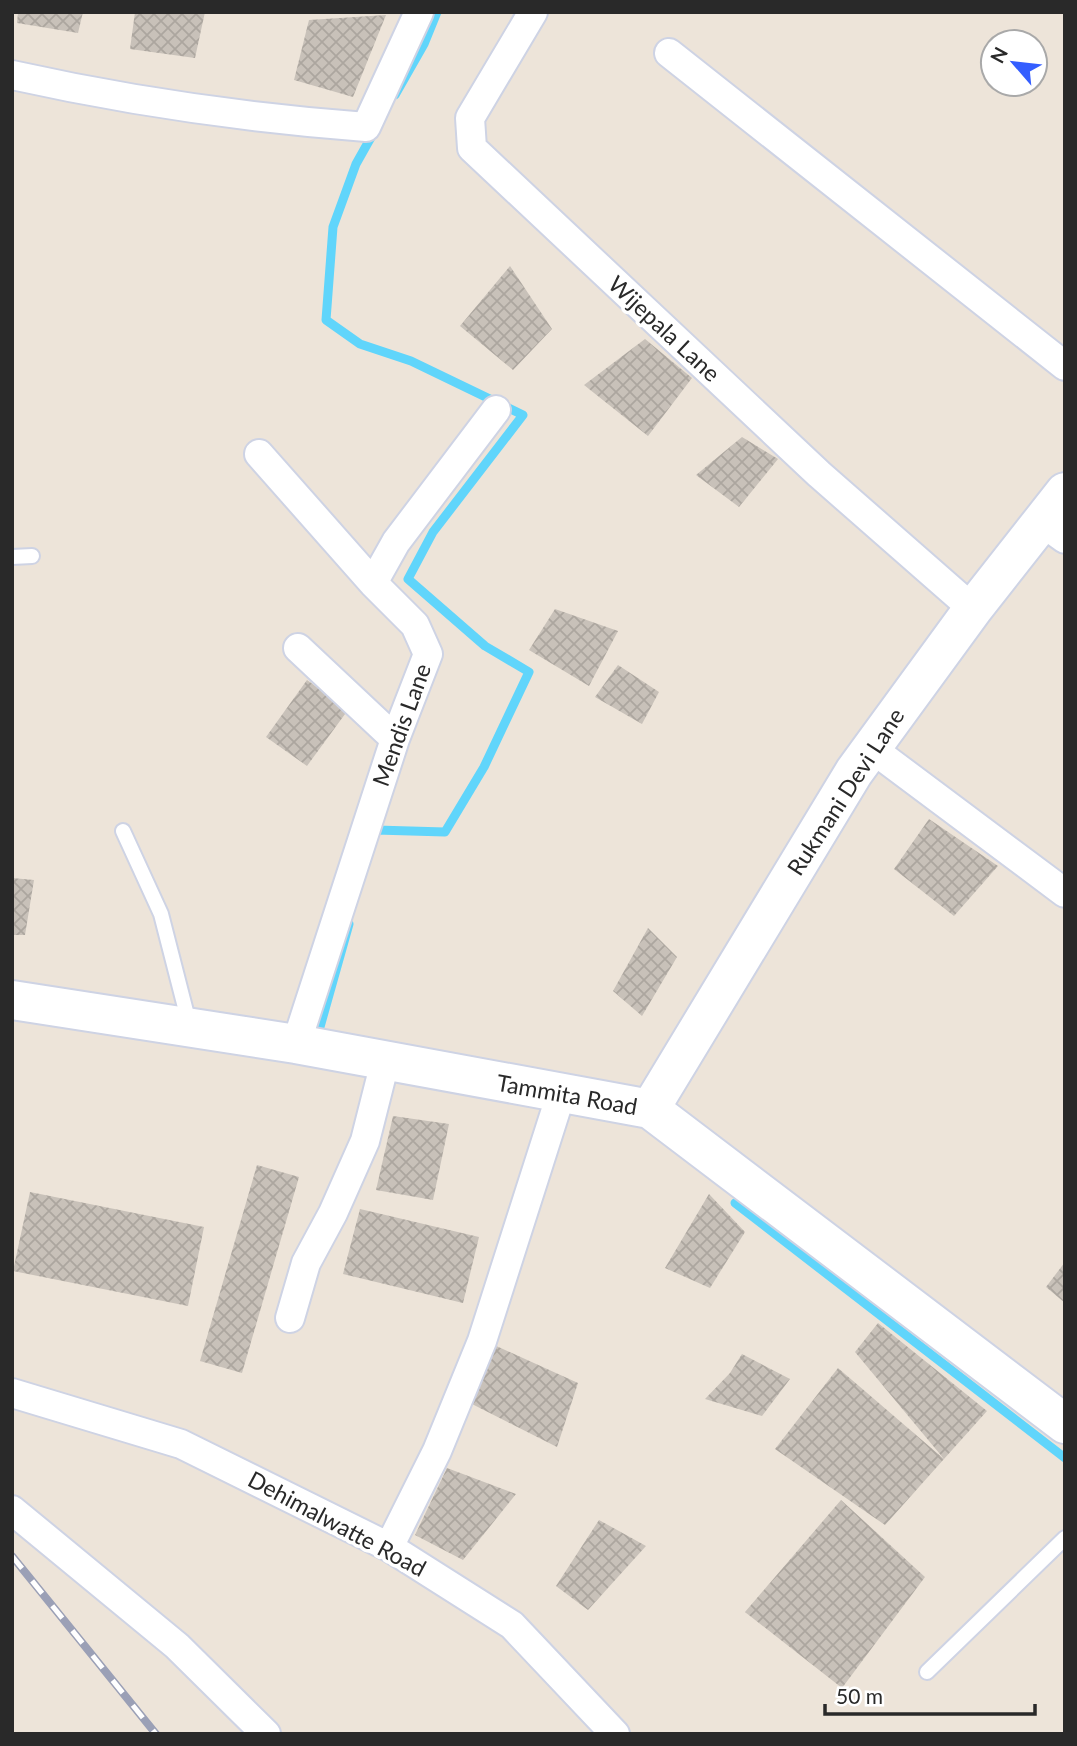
<svg xmlns="http://www.w3.org/2000/svg" width="1077" height="1746" font-family="Lato,sans-serif">
	<style>
		.lines { fill: none; stroke-linecap: round; stroke-linejoin: round }
		.stream { stroke: #60d5fb; stroke-width: 9 }
		.building { fill: url(#building-cross-hatch) }
		.lane-casing { stroke: #ced3e4; stroke-width: 18 }
		.street-casing { stroke: #ced3e4; stroke-width: 32 }
		.secondary-casing { stroke: #ced3e4; stroke-width: 42 }
		.lane { stroke: #fff; stroke-width: 14 }
		.street { stroke: #fff; stroke-width: 28 }
		.secondary { stroke: #fff; stroke-width: 38 }
		.rail-casing { stroke: #9ba0b6; stroke-width: 8 }
		.rail { stroke: #fff; stroke-width: 5; stroke-dasharray: 16; stroke-linecap: butt }
		.labels { text-anchor: middle; stroke-width: 7; stroke-linejoin: round; paint-order: stroke }
		.street-label { font-size: 23px; fill: #292929; stroke: #fff }
	</style>
	<defs>
		<pattern id="building-cross-hatch" width="8" height="8" patternUnits="userSpaceOnUse" patternTransform="scale(1.75)"><rect width="8" height="8" fill="#c8c1b9"/><path d="M0 0l8 8M0 8l8-8" fill="none" stroke="#aca69f"/></pattern>
	</defs>
	<rect width="100%" height="100%" fill="#ede4d9"/>
	<g class="lines">
		<path class="stream" d="M 395,95 L 424,44 L 437,12
			M 374,836 L 376,830 L 445,832 L 484,767 L 529,672 L 485,646 L 408,579 L 433,532 L 523,415 L 411,361 L 360,344 L 326,320 L 333,227 L 356,164 L 374,132
			M 323,1035 L 318,1034 L 349,924
			M 735,1203 L 1065,1458"/>
	</g>
	<path class="building" d="M 18,12 L 83,12 L 78,33 L 17,23 Z
		M 135,12 L 205,12 L 195,58 L 130,49 Z
		M 386,15 L 353,97 L 294,80 L 309,20 Z
		M 510,266 L 552,329 L 513,370 L 460,326 Z
		M 645,339 L 692,378 L 648,436 L 584,385 Z
		M 742,437 L 778,459 L 739,507 L 696,475 Z
		M 555,609 L 618,631 L 589,686 L 529,650 Z
		M 618,665 L 659,692 L 642,724 L 595,697 Z
		M 307,680 L 348,710 L 307,766 L 266,737 Z
		M 929,819 L 998,866 L 954,916 L 894,869 Z
		M 12,878 L 34,880 L 25,935 L 12,935 Z
		M 648,928 L 677,957 L 642,1016 L 613,991 Z
		M 393,1116 L 449,1124 L 433,1200 L 376,1190 Z
		M 257,1165 L 299,1177 L 242,1373 L 200,1361 Z
		M 30,1192 L 204,1227 L 188,1306 L 13,1271 Z
		M 709,1194 L 745,1232 L 710,1288 L 665,1268 Z
		M 360,1209 L 479,1237 L 463,1303 L 343,1274 Z
		M 1065,1262 L 1065,1303 L 1046,1287 Z
		M 878,1323 L 987,1411 L 944,1459 L 855,1352 Z
		M 492,1344 L 578,1383 L 557,1447 L 472,1404 Z
		M 742,1354 L 790,1379 L 762,1416 L 705,1399 L 730,1373 Z
		M 838,1368 L 944,1459 L 885,1525 L 775,1449 Z
		M 447,1468 L 516,1494 L 463,1560 L 415,1535 Z
		M 841,1500 L 925,1577 L 842,1688 L 745,1612 Z
		M 599,1520 L 646,1546 L 588,1610 L 556,1586 Z"/>
	<g class="lines">
		<defs>
			<path id="lane" d="M 12,557 L 32,556
				M 123,831 L 161,914 L 189,1023
				M 927,1672 L 1065,1538"/>
			<path id="street" d="M 533,12 L 470,118 L 472,148 L 819,474 L 973,609
				M 669,53 L 1065,366
				M 12,75 C 129,101 247,118 366,127 L 419,12
				M 259,454 L 373,583
				M 1040,521 L 1065,539
				M 298,648 L 395,739
				M 871,748 L 1065,893
				M 296,1044 L 395,739 L 428,654 L 415,625 L 373,583 L 396,542 L 496,410
				M 290,1318 L 306,1263 L 333,1213 L 365,1141 L 385,1062
				M 12,1393 L 181,1444 L 389,1547 L 512,1625 L 615,1734
				M 12,1510 L 177,1646 L 266,1734
				M 389,1547 L 437,1451 L 482,1341 L 561,1094"/>
			<path id="secondary" d="M 12,1000 L 296,1044 L 650,1109 L 1065,1424
				M 650,1109 L 854,772 L 973,609 L 1065,492"/>
		</defs>
		<use href="#lane" class="lane-casing"/>
		<use href="#street" class="street-casing"/>
		<use href="#secondary" class="secondary-casing"/>
		<use href="#lane" class="lane"/>
		<use href="#street" class="street"/>
		<use href="#secondary" class="secondary"/>
		<defs>
			<path id="rail" d="M 12,1556 L 156,1734"/>
		</defs>
		<use href="#rail" class="rail-casing"/>
		<use href="#rail" class="rail"/>
	</g>
	<g class="labels">
		<g class="street-label">
			<text transform="translate(664 329) rotate(43)" y="8">Wijepala Lane</text>
			<text transform="translate(402 725) rotate(-70)" y="8">Mendis Lane</text>
			<text transform="translate(846 792) rotate(-57)" y="8">Rukmani Devi Lane</text>
			<text transform="translate(567 1095) rotate(10)" y="8">Tammita Road</text>
			<text transform="translate(337 1524) rotate(28)" y="8">Dehimalwatte Road</text>
		</g>
	</g>
	<rect width="1077" height="1746" fill="none" stroke="#292929" stroke-width="28"/>
	<g transform="translate(1014 63) rotate(298)"><circle r="33" fill="#ffffff" stroke="#a9a9a9" stroke-width="2"/>
	<path d="M0-5L12 26L0 18L-12 26Z" fill="#345eff"/>
	<text y="-10" font-size="19" font-weight="bold" text-anchor="middle" fill="#292929">N</text>
	</g>
	<path d="M825 1704v10h210v-10" fill="none" stroke="#292929" stroke-width="3.5"/>
	<text x="836" y="1704" font-size="21" fill="#292929" stroke="#ffffff" stroke-width="5" paint-order="stroke">50 m</text>
</svg>
